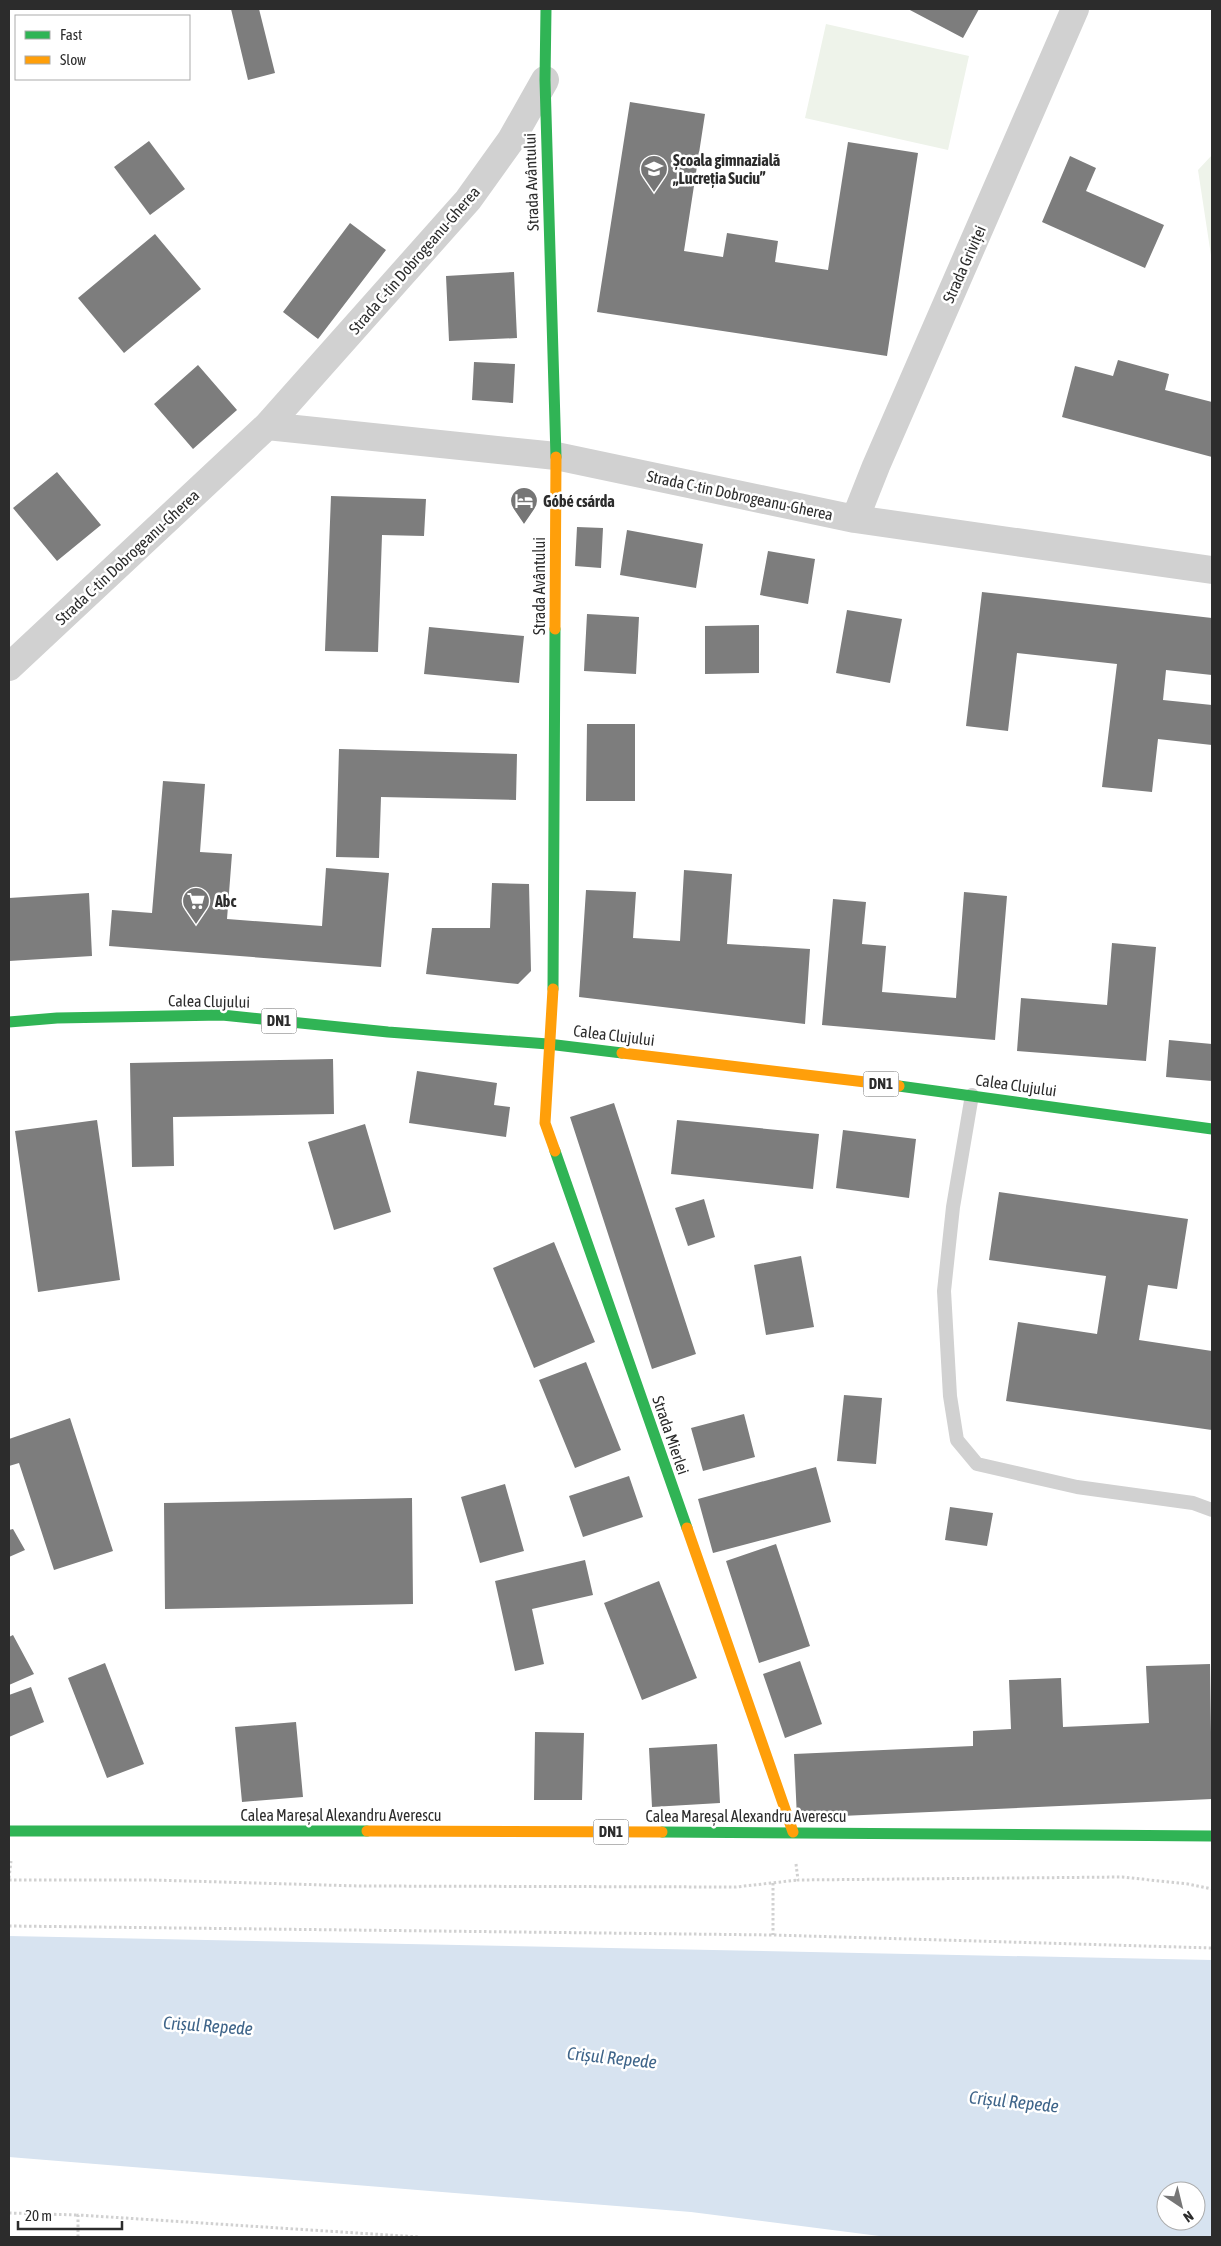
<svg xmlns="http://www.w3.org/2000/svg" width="1221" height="2246" font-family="'Asap Condensed',sans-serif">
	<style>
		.green { fill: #eef3ea }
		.water { fill: #d7e3f0; fill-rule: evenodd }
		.building { fill: #7d7d7d }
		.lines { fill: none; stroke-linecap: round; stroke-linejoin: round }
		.path { stroke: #d1d1d1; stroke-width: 3; stroke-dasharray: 2.5 2.5; stroke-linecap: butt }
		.lane { stroke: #d1d1d1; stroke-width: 14 }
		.street { stroke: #d1d1d1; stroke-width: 28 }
		.fast { stroke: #30b455; stroke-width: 11 }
		.slow { stroke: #ff9f0a; stroke-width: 11 }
		.labels { text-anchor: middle; stroke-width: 5; stroke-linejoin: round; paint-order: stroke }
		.shield { fill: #fff; stroke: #6b6b6b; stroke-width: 1 }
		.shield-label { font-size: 15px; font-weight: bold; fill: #2c2c2c }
		.poi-label { font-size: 16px; font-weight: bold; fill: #2c2c2c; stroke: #fff; text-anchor: start }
		.street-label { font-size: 16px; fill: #2c2c2c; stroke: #fff }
		.water-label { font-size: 18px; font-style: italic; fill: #3e6489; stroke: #fff }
	</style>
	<rect width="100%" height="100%" fill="#fff"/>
	<path class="green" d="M 826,24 L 969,56 L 948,150 L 805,118 Z
		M 1212,155 L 1212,262 L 1198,170 Z"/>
	<path class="water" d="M 9,1936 L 1212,1960 L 1212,2237 L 887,2237 L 691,2212 L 9,2157 ZM 1166,2191 L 1196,2191 L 1196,2221 L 1166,2221 Z"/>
	<path class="building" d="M 231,9 L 259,9 L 275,73 L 248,80 Z
		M 908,9 L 979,9 L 963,38 Z
		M 630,102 L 705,114 L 684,251 L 723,257 L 727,233 L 778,241 L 775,262 L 828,270 L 848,142 L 918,153 L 887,356 L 597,312 Z
		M 149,141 L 185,189 L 150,215 L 114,167 Z
		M 1070,156 L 1096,168 L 1086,191 L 1164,225 L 1145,268 L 1042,222 Z
		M 350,223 L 386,250 L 318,339 L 283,312 Z
		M 155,234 L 201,289 L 124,353 L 78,298 Z
		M 514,272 L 517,338 L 449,341 L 446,276 Z
		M 1118,360 L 1169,374 L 1165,390 L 1212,402 L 1212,457 L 1062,417 L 1075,366 L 1113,376 Z
		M 474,362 L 515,364 L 513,403 L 472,400 Z
		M 198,365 L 237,410 L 193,449 L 154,404 Z
		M 57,472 L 101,525 L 57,561 L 13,508 Z
		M 331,496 L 426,499 L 424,536 L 382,535 L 378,652 L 325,651 Z
		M 577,527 L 603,528 L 601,568 L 575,566 Z
		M 627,530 L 703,544 L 696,588 L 620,575 Z
		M 768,551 L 815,559 L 808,604 L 760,595 Z
		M 982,592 L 1212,618 L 1212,675 L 1166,670 L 1163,700 L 1212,705 L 1212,745 L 1158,739 L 1152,792 L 1102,787 L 1117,664 L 1017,653 L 1008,731 L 966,726 Z
		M 847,610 L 902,619 L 890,683 L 836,673 Z
		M 587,614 L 639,617 L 636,674 L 584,671 Z
		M 759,625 L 759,673 L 705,674 L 705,626 Z
		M 429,627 L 524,636 L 519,683 L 424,674 Z
		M 587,724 L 635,724 L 635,801 L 586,801 Z
		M 339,749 L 517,754 L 516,800 L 381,797 L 379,858 L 336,857 Z
		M 163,781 L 205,784 L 200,852 L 232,854 L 227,919 L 322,926 L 326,868 L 389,873 L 381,967 L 109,946 L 112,910 L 152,913 Z
		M 684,870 L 732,874 L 727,944 L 810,949 L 805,1024 L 579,997 L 586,890 L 636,892 L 633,938 L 680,941 Z
		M 492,883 L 529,884 L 531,971 L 518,984 L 426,974 L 432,928 L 490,928 Z
		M 964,892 L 1007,896 L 995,1040 L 822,1025 L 833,899 L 866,902 L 862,944 L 886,946 L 882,992 L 956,998 Z
		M 89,893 L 92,956 L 9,961 L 9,898 Z
		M 1112,943 L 1156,947 L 1146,1061 L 1017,1051 L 1021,998 L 1107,1005 Z
		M 1169,1040 L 1212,1044 L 1212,1081 L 1166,1077 Z
		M 333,1059 L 334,1114 L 173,1117 L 174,1166 L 132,1167 L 130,1063 Z
		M 417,1071 L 497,1083 L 494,1105 L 510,1107 L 506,1137 L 409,1123 Z
		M 614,1103 L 696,1354 L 652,1369 L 570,1117 Z
		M 97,1120 L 120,1280 L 38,1292 L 15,1131 Z
		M 677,1120 L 819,1134 L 813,1189 L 671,1174 Z
		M 365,1124 L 391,1212 L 334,1230 L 308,1142 Z
		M 843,1130 L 916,1139 L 909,1198 L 836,1188 Z
		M 999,1192 L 1188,1219 L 1177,1289 L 1148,1285 L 1139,1340 L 1212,1351 L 1212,1430 L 1006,1401 L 1018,1322 L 1097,1334 L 1106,1276 L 989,1260 Z
		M 704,1199 L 715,1237 L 688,1246 L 675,1208 Z
		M 554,1242 L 595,1342 L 534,1368 L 493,1268 Z
		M 801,1256 L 814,1327 L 766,1335 L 754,1265 Z
		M 586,1362 L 621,1450 L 575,1468 L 539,1380 Z
		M 844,1395 L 882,1398 L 876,1464 L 837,1461 Z
		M 744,1414 L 755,1457 L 703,1471 L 691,1428 Z
		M 70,1418 L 113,1551 L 54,1570 L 19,1463 L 9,1466 L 9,1439 Z
		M 816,1467 L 831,1522 L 713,1553 L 698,1499 Z
		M 629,1476 L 643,1517 L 583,1537 L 569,1496 Z
		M 505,1484 L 524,1551 L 480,1563 L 461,1497 Z
		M 412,1498 L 413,1604 L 165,1609 L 164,1503 Z
		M 950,1507 L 993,1513 L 987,1546 L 945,1540 Z
		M 13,1529 L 25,1550 L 9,1557 L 9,1530 Z
		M 776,1544 L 810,1646 L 759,1663 L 726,1561 Z
		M 585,1560 L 593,1595 L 532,1609 L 544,1664 L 515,1671 L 495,1581 Z
		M 659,1581 L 697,1678 L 642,1700 L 604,1603 Z
		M 13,1635 L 34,1674 L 9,1685 L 9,1637 Z
		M 800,1661 L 822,1724 L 785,1738 L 763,1674 Z
		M 105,1663 L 144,1764 L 107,1778 L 68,1678 Z
		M 1210,1664 L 1212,1799 L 797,1818 L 794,1754 L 973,1746 L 973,1731 L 1011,1729 L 1009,1680 L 1061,1678 L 1063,1727 L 1149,1723 L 1146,1666 Z
		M 31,1687 L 44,1722 L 9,1737 L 9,1695 Z
		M 296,1722 L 303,1797 L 242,1802 L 235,1727 Z
		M 535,1732 L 584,1733 L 582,1800 L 534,1800 Z
		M 717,1744 L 720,1803 L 652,1807 L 649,1748 Z"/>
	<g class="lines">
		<path class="path" d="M 796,1864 L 798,1880 L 1122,1877 L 1188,1884 L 1212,1889
			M 9,1878 L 11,1861
			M 9,1880 L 152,1880 L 359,1886 L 736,1887 L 798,1880
			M 773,1883 L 773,1935
			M 9,1926 L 773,1935 L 1212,1948
			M 9,2213 L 78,2215
			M 78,2237 L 78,2215 L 419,2237"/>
		<path class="lane" d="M 972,1095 L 953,1207 L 944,1291 L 950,1396 L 957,1440 L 977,1464 L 1077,1487 L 1193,1503 L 1212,1510"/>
		<path class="street" d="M 267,426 L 556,456 L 855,519 L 1212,570
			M 855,519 L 876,466 L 1075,9
			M 9,667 L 267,426 L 468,200 L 511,140 L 545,80"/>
		<path class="fast" d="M 546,9 L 545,80 L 556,457
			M 553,989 L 555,629
			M 9,1022 L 57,1018 L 222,1015 L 388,1032 L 548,1044 L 622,1053
			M 899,1086 L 1212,1129
			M 555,1151 L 687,1528
			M 9,1831 L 367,1831
			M 662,1832 L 1212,1836"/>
		<path class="slow" d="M 555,629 L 556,457
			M 553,989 L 545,1123 L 555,1151
			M 622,1053 L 899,1086
			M 687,1528 L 793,1832
			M 367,1831 L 662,1832"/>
	</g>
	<defs>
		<symbol id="school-pin" viewBox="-11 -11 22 30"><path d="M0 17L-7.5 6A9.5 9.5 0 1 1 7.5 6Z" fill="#767676" stroke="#fff"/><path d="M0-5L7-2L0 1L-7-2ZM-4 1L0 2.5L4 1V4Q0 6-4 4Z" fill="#fff"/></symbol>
		<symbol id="hotel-pin" viewBox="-11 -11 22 30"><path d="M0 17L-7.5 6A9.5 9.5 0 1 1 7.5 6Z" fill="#767676" stroke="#fff"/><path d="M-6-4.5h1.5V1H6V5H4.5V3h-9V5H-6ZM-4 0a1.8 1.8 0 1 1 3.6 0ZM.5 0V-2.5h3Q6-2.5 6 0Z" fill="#fff"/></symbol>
		<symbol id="supermarket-pin" viewBox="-11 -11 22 30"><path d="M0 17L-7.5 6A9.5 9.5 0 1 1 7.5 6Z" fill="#767676" stroke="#fff"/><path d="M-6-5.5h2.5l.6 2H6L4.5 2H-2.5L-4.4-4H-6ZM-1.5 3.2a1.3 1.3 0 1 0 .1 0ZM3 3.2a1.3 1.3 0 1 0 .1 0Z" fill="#fff"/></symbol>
	</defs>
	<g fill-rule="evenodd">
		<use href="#school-pin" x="638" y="153" width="32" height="43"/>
		<use href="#hotel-pin" x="508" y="485" width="32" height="43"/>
		<use href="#supermarket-pin" x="180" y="885" width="32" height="43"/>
	</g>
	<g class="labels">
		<g class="shield">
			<rect x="261.5" y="1008.5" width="35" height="25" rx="4"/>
			<rect x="863.5" y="1071.5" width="35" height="25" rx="4"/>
			<rect x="593.5" y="1819.5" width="35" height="25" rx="4"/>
		</g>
		<g class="shield-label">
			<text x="279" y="1026">DN1</text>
			<text x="881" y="1089">DN1</text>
			<text x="611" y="1837">DN1</text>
		</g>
		<g class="poi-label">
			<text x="673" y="166">Școala gimnazială<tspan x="673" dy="18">„Lucreția Suciu”</tspan></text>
			<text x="543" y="507">Góbé csárda</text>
			<text x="215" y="907">Abc</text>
		</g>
		<g class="street-label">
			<text transform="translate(531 182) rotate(-92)" y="6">Strada Avântului</text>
			<text transform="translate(414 260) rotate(-49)" y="6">Strada C-tin Dobrogeanu-Gherea</text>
			<text transform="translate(964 264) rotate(-66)" y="6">Strada Griviței</text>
			<text transform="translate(740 495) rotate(12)" y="6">Strada C-tin Dobrogeanu-Gherea</text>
			<text transform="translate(127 557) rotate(-43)" y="6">Strada C-tin Dobrogeanu-Gherea</text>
			<text transform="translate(539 586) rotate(-90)" y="6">Strada Avântului</text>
			<text transform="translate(209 1001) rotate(1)" y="6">Calea Clujului</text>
			<text transform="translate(614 1035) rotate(7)" y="6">Calea Clujului</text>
			<text transform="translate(1016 1085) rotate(8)" y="6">Calea Clujului</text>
			<text transform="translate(671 1435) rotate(71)" y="6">Strada Mierlei</text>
			<text x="341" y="1821">Calea Mareșal Alexandru Averescu</text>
			<text x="746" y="1822">Calea Mareșal Alexandru Averescu</text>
		</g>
		<g class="water-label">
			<text transform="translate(208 2026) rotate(4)" y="6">Crișul Repede</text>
			<text transform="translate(612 2058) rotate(6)" y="6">Crișul Repede</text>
			<text transform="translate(1014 2102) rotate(6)" y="6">Crișul Repede</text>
		</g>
	</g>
	<rect width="1221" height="2246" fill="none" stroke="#2c2c2c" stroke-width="20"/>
	<rect x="15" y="15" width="175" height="65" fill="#ffffff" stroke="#ababab"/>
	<rect x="25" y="31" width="25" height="8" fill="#30b455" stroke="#ababab"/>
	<text x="60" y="40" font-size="15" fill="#2c2c2c">Fast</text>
	<rect x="25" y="56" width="25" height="8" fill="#ff9f0a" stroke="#ababab"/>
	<text x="60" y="65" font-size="15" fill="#2c2c2c">Slow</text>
	<g transform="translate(1181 2206) rotate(145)"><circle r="24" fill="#ffffff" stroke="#ababab"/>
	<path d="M0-4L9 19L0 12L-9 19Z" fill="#767676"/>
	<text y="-8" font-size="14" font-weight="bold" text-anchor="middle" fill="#2c2c2c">N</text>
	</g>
	<path d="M18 2221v8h104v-8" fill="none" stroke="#2c2c2c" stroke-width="2.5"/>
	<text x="25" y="2221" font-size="15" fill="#2c2c2c" stroke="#ffffff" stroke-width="4" paint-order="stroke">20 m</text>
</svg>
